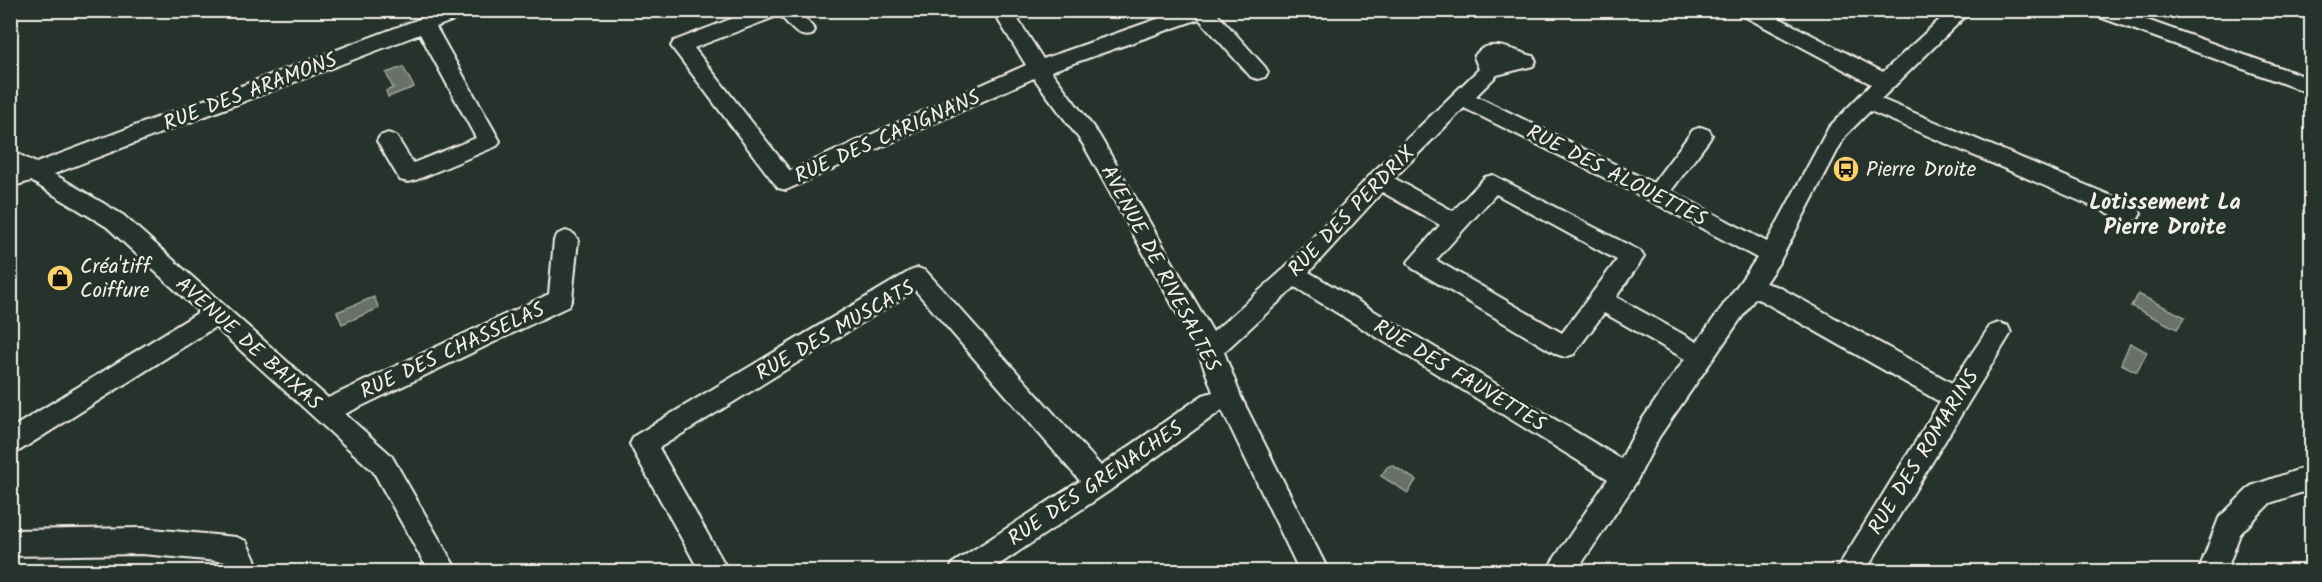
<svg xmlns="http://www.w3.org/2000/svg" width="2322" height="582" font-family="Kalam,sans-serif">
	<style>
		.water { fill: #676f68; stroke: #9fa39b; stroke-width: 1.5 }
		.lines { fill: none; stroke-linecap: round; stroke-linejoin: round }
		.minor-casing { stroke: #f4f1e8; stroke-width: 4 }
		.minor { fill: #26332d; fill-rule: evenodd }
		.labels { text-anchor: middle; stroke-width: 6; stroke-linejoin: round; paint-order: stroke }
		.street-label { font-size: 21px; fill: #f4f1e8; stroke: #26332d }
		.poi-label { font-size: 21px; fill: #f4f1e8; stroke: #26332d; text-anchor: start }
		.neighbourhood-label { font-size: 22px; font-weight: bold; fill: #f4f1e8; stroke: #26332d }
	</style>
	<rect width="100%" height="100%" fill="#26332d"/>
	<filter id="ink" filterUnits="userSpaceOnUse"><feTurbulence type="fractalNoise" baseFrequency=".0167" numOctaves="2"/><feDisplacementMap in="SourceGraphic" scale="12" xChannelSelector="R" yChannelSelector="G"/><feConvolveMatrix kernelMatrix="1 2 1 2 8 2 1 2 1" color-interpolation-filters="sRGB"/></filter>
	<g filter="url(#ink)">
		<path class="water" d="M 403,67 L 414,87 L 388,97 L 386,91 L 393,88 L 386,73 Z
			M 2138,294 L 2185,317 L 2177,329 L 2131,306 Z
			M 374,297 L 379,308 L 342,324 L 337,312 Z
			M 2130,343 L 2147,352 L 2137,372 L 2121,364 Z
			M 1392,465 L 1416,480 L 1408,493 L 1381,476 L 1387,467 Z"/>
		<g class="lines">
			<defs>
				<path id="minor" d="M 443,10 L 473,10 L 470,14 L 436,27 L 500,141 L 497,146 L 416,180 L 408,182 L 400,180 L 377,141 L 380,136 L 388,133 L 396,136 L 413,163 L 476,138 L 420,34 L 54,174 L 123,215 L 328,398 L 549,294 L 554,240 L 558,234 L 566,231 L 574,234 L 578,240 L 572,299 L 569,306 L 345,414 L 391,455 L 458,572 L 429,572 L 373,471 L 215,327 L 19,451 L 10,454 L 10,429 L 199,312 L 107,227 L 31,181 L 10,187 L 10,171 L 13,170 L 10,169 L 10,150 L 36,163 Z
					M 754,10 L 798,10 L 815,30 L 812,35 C 796,39 790,25 780,15 L 694,48 L 790,171 L 1026,65 L 992,10 L 1012,10 L 1043,59 L 1183,10 L 1214,10 L 1265,67 L 1268,72 L 1265,77 L 1258,79 L 1251,77 L 1199,19 L 1051,71 L 1099,135 L 1213,332 L 1285,268 L 1371,174 L 1479,69 L 1474,57 C 1487,35 1514,51 1533,56 L 1536,61 L 1533,66 L 1497,75 L 1476,96 L 1653,183 L 1693,130 L 1701,127 L 1709,130 L 1712,135 L 1709,140 L 1671,191 L 1767,242 L 1829,127 L 1871,84 L 1740,14 L 1737,10 L 1764,10 L 1883,72 L 1950,10 L 1972,10 L 1881,99 L 2138,207 L 2141,213 L 2138,219 L 2130,221 L 2122,219 L 1870,111 L 1845,136 L 1780,261 L 1765,283 L 1779,287 L 1952,383 L 1990,326 L 1999,323 L 2008,326 L 2011,333 L 1865,572 L 1835,572 L 1940,402 L 1762,301 L 1755,298 L 1659,437 L 1635,484 L 1576,572 L 1545,572 L 1608,479 L 1295,287 L 1224,352 L 1241,397 L 1329,572 L 1300,572 L 1222,410 L 1109,491 L 988,572 L 949,572 L 953,563 L 1080,481 L 915,290 L 659,448 L 729,572 L 700,572 L 634,452 L 630,444 L 634,436 L 910,271 L 918,268 L 926,271 L 1101,466 L 1203,395 L 1213,392 L 1198,351 L 1083,144 L 1034,78 L 786,190 L 778,188 L 671,46 L 674,41 ZM 1464,108 L 1649,200 L 1757,258 L 1697,342 L 1616,297 L 1644,257 L 1640,251 L 1493,175 L 1485,177 L 1453,211 L 1394,178 ZM 1382,192 L 1440,225 L 1408,262 L 1412,268 L 1556,354 L 1565,357 L 1574,354 L 1604,313 L 1685,359 L 1641,421 L 1621,459 L 1309,272 ZM 1496,194 L 1617,260 L 1562,333 L 1436,260 Z
					M 2088,10 L 2119,10 L 2312,79 L 2312,94 L 2091,14 Z
					M 2312,465 L 2312,489 L 2270,503 L 2240,534 L 2226,572 L 2198,572 L 2219,518 L 2251,486 Z
					M 142,528 L 236,537 L 246,541 L 261,572 L 232,572 L 228,562 L 142,554 L 10,556 L 10,530 Z"/>
			</defs>
			<use href="#minor" class="minor-casing"/>
			<use href="#minor" class="minor"/>
		</g>
	</g>
	<defs>
		<symbol id="bus-disc" viewBox="-11 -11 22 22"><circle r="9.5" fill="#ffd166" stroke="#26332d"/><path d="M-5-6H5V4H4V6H2V4H-2V6H-4V4H-5ZM-3.5-4V0h7V-4ZM-3.5 1.2v1.5H-2V1.2ZM2 1.2v1.5H3.5V1.2Z" fill="#111"/></symbol>
		<symbol id="shop-disc" viewBox="-11 -11 22 22"><circle r="9.5" fill="#ffd166" stroke="#26332d"/><path d="M-5-2.5h2.3a2.7 3.5 0 0 1 5.4 0H5L5.5 6h-11ZM-1.5-2.5h3a1.5 2.3 0 0 0-3 0Z" fill="#111"/></symbol>
	</defs>
	<g fill-rule="evenodd">
		<use href="#bus-disc" x="1831" y="154" width="30" height="30"/>
		<use href="#shop-disc" x="45" y="263" width="30" height="30"/>
	</g>
	<g class="labels">
		<g class="street-label">
			<text transform="translate(250 91) rotate(-21)" y="7">RUE DES ARAMONS</text>
			<text transform="translate(887 136) rotate(-24)" y="7">RUE DES CARIGNANS</text>
			<text transform="translate(1617 175) rotate(27)" y="7">RUE DES ALOUETTES</text>
			<text transform="translate(1351 211) rotate(-46)" y="7">RUE DES PERDRIX</text>
			<text transform="translate(1161 268) rotate(62)" y="7">AVENUE DE RIVESALTES</text>
			<text transform="translate(835 330) rotate(-30)" y="7">RUE DES MUSCATS</text>
			<text transform="translate(249 343) rotate(42)" y="7">AVENUE DE BAIXAS</text>
			<text transform="translate(452 350) rotate(-25)" y="7">RUE DES CHASSELAS</text>
			<text transform="translate(1460 375) rotate(31)" y="7">RUE DES FAUVETTES</text>
			<text transform="translate(1923 452) rotate(-58)" y="7">RUE DES ROMARINS</text>
			<text transform="translate(1095 483) rotate(-34)" y="7">RUE DES GRENACHES</text>
		</g>
		<g class="poi-label">
			<text x="1866" y="176">Pierre Droite</text>
			<text x="80" y="273">Créa'tiff<tspan x="80" dy="24">Coiffure</tspan></text>
		</g>
		<g class="neighbourhood-label">
			<text x="2165" y="209">Lotissement La<tspan x="2165" dy="25">Pierre Droite</tspan></text>
		</g>
	</g>
	<rect width="2322" height="582" fill="none" stroke="#26332d" stroke-width="36"/>
	<rect x="18" y="18" width="2286" height="546" fill="none" stroke="#f4f1e8" stroke-width="2" filter="url(#ink)"/>
</svg>
